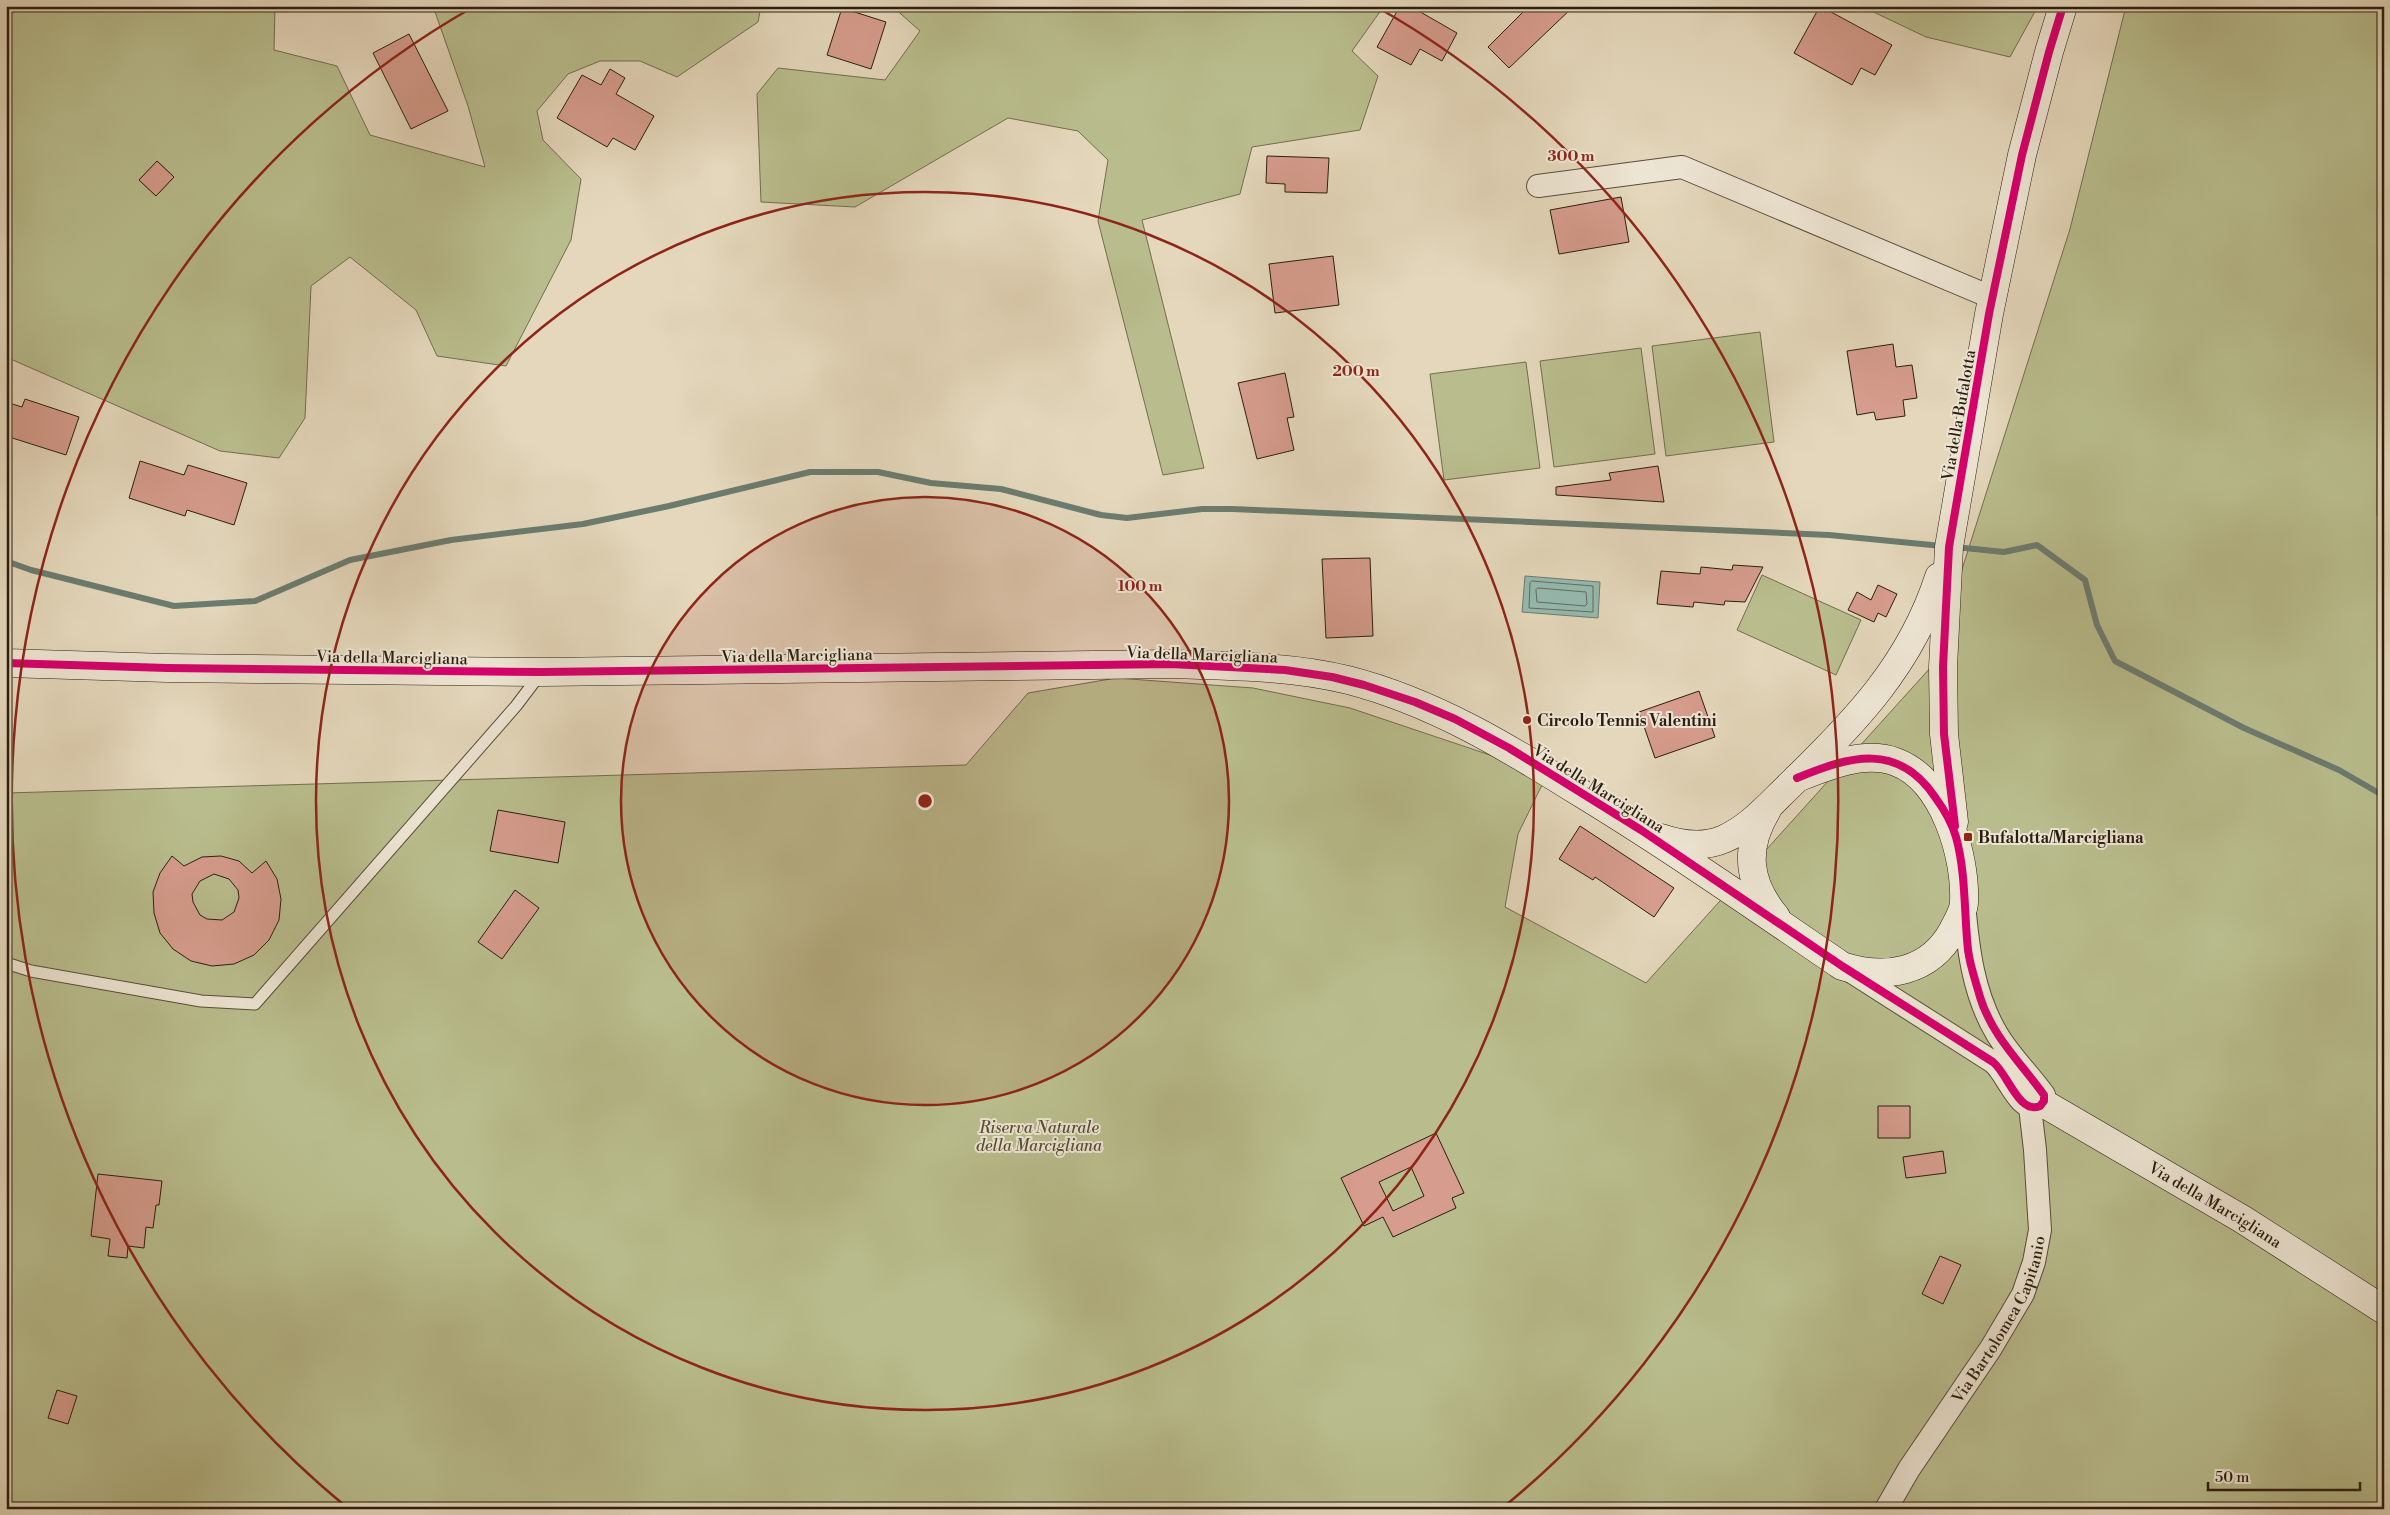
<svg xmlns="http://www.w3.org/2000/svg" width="2390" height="1515" font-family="'Libre Bodoni',serif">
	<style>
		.green { fill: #b9bd8d; stroke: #726e4e; fill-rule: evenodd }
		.water { fill: #95baaf; stroke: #6b7c6f }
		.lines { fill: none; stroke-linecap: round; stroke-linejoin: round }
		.shore { stroke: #606c5f; stroke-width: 1 }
		.stream { stroke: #6b7c6f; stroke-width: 6 }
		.building { fill: #d69c8d; stroke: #2b1e0f; fill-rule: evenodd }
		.lane-casing { stroke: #594c3a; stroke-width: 13 }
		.street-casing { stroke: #594c3a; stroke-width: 24 }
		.secondary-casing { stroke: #2b1e0f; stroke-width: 29 }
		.lane { stroke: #ede5d3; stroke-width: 11 }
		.street { stroke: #ede5d3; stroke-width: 22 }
		.secondary { stroke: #ede5d3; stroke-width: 28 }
		.cycleway-casing { stroke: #ede5d3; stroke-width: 11 }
		.cycleway { stroke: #d6006c; stroke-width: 8 }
		.ring { fill: none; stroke: #8f2418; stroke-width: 2.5 }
		.poi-dot { fill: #8f2418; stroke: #ede5d3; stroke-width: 2 }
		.labels { text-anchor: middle; stroke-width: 4; stroke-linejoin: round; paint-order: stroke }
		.street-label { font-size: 16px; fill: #2b1e0f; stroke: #ede5d3 }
		.poi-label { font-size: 16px; font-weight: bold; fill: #2b1e0f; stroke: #ede5d3; text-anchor: start }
		.park-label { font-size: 16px; font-style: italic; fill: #564e35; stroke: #ede5d3 }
		.centre { fill: #8f2418; stroke: #ede5d3; stroke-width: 2.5 }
		.ring-label { font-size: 15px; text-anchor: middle; font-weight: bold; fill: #8f2418; stroke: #ede5d3; stroke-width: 4; stroke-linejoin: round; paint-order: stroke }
	</style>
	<rect width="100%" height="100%" fill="#e4d7bb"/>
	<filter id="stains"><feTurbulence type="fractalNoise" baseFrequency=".004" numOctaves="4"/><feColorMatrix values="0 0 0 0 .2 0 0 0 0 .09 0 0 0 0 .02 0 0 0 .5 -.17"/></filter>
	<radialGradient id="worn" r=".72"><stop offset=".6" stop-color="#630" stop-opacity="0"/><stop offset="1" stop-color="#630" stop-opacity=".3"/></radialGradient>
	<path class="green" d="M 6,6 L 275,6 L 274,50 L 337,66 L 370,135 L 485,167 L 468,106 L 433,6 L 761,6 L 758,22 L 677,77 L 640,61 L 600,61 L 568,74 L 537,111 L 543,140 L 581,179 L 571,240 L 506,366 L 437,356 L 416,310 L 350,257 L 311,286 L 305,418 L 279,458 L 220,451 L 6,357 ZM 157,161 L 174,177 L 156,196 L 139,180 Z
		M 892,6 L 1384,6 L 1352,51 L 1378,76 L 1360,130 L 1252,147 L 1240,194 L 1142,220 L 1204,468 L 1163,475 L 1098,221 L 1108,160 L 1078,131 L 1008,118 L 855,207 L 761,202 L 757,94 L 778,68 L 885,80 L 920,31 Z
		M 1861,6 L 2038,6 L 2010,57 L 1926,37 Z
		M 2126,6 L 2379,6 L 2377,515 L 2384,521 L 2384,1509 L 6,1509 L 6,793 L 966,765 L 1028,693 L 1116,678 L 1253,688 L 1350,708 L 1502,759 L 1542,785 L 1518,834 L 1505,907 L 1646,983 L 1931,667 L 2070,229 Z
		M 1760,332 L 1774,442 L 1666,456 L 1652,346 Z
		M 1641,348 L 1655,454 L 1554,467 L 1540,361 Z
		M 1526,362 L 1540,468 L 1444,480 L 1430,374 Z
		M 1762,575 L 1861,620 L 1836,675 L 1737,630 Z"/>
	<path class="water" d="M 1525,576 L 1600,582 L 1598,618 L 1522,612 Z"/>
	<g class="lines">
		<path class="shore" d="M 1532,581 L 1593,586 L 1593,612 L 1529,608 L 1530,583 Z
			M 1538,588 L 1586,592 L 1587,604 L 1585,606 L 1537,602 L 1536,590 Z"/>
		<path class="stream" d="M 1955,547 L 2004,552 L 2037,545 L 2085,580 L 2097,625 L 2115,661 L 2244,728 L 2339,770 L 2384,796
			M 6,561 L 31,570 L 174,606 L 255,601 L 350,560 L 451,540 L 583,524 L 669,506 L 810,472 L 878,472 L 931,483 L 1001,489 L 1101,515 L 1127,518 L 1202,509 L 1233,509 L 1829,535 L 1942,546"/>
	</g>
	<path class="building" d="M 1400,6 L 1410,6 L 1457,33 L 1442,61 L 1420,49 L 1411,65 L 1377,47 Z
		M 1529,6 L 1574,6 L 1509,68 L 1488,47 Z
		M 1820,6 L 1892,45 L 1875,75 L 1861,68 L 1852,85 L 1794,53 Z
		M 842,8 L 886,22 L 871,69 L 827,55 Z
		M 409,34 L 448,111 L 411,129 L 373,53 Z
		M 610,69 L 625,78 L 616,94 L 654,116 L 635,150 L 613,138 L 607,147 L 557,118 L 582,75 L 601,85 Z
		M 1267,156 L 1329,158 L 1327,193 L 1285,192 L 1285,184 L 1266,183 Z
		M 157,161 L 174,177 L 156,196 L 139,180 Z
		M 1621,197 L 1629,242 L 1559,254 L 1550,210 Z
		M 1333,256 L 1339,305 L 1275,313 L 1269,264 Z
		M 1893,344 L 1896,367 L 1912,365 L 1917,398 L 1903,400 L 1905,416 L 1876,420 L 1874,412 L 1857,415 L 1847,351 Z
		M 1285,373 L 1294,417 L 1287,418 L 1294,450 L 1257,459 L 1238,383 Z
		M 25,399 L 79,417 L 66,455 L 6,436 L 6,402 L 22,407 Z
		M 140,461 L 184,475 L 188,465 L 247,483 L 234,525 L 187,510 L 185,516 L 129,498 Z
		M 1658,466 L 1664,502 L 1556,495 L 1556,487 L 1611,480 L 1609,473 Z
		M 1370,558 L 1373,636 L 1326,638 L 1322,559 Z
		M 1733,565 L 1763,567 L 1745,602 L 1725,601 L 1724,605 L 1694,602 L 1693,607 L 1657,604 L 1661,571 L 1700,574 L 1701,567 L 1732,570 Z
		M 1878,585 L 1897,594 L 1886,617 L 1878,613 L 1874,622 L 1848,610 L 1857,592 L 1871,600 Z
		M 1699,691 L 1715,737 L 1655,758 L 1639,712 Z
		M 498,810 L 565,822 L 558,863 L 490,851 Z
		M 1580,826 L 1674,888 L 1654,917 L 1595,877 L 1593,880 L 1559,859 Z
		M 172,856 L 184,866 L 202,857 L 221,856 L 239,861 L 252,873 L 266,861 L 277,879 L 281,899 L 279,920 L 269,940 L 254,955 L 234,964 L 212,966 L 191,961 L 173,949 L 160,933 L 154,913 L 153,892 L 160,873 ZM 214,874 L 229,879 L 238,890 L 239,898 L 234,912 L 222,920 L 207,919 L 200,915 L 193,902 L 192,894 L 200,881 Z
		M 515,890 L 539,908 L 502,959 L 478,942 Z
		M 1878,1106 L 1910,1106 L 1910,1138 L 1878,1138 Z
		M 1436,1133 L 1464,1193 L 1452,1198 L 1456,1208 L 1393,1237 L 1383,1217 L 1364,1226 L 1341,1178 ZM 1411,1167 L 1424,1196 L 1393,1211 L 1379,1182 Z
		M 1943,1151 L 1946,1173 L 1906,1178 L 1903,1157 Z
		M 98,1174 L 162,1181 L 159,1205 L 156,1205 L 153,1228 L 146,1227 L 144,1248 L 128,1246 L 127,1258 L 108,1256 L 110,1239 L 91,1236 Z
		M 1940,1256 L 1961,1265 L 1943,1304 L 1922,1294 Z
		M 57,1390 L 77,1396 L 68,1424 L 48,1418 Z"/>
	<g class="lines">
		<defs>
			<path id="lane" d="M 6,963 L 31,971 L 201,1001 L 255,1004 L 516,706 L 541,673"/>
			<g id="street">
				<path d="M 1538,186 L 1682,167 L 1993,298"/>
				<path d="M 1847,969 L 1993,1062 C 2008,1074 2019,1115 2040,1106 L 2044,1101 L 2044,1095 C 2029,1074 2010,1056 1997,1034 C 1973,994 1968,948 1964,903"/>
				<path id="s1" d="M 1886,1509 L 1909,1469 L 1991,1348 L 2023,1294 L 2034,1262 L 2040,1230 L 2035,1150 L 2030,1107"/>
			</g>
			<g id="secondary">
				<path d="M 6,663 L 167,668 L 542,672 L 1171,664 C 1229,666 1291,666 1348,680 C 1434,702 1509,748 1584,795 C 1672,849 1757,908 1842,966 C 1885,980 1930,973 1953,930 C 1957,922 1964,911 1964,902 C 1966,856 1944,780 1896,762 C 1864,750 1827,766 1797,778"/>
				<path d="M 1767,810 C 1744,848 1747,882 1776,917"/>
				<path d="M 1954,822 L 1944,734 L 1943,667 L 1949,547 L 1989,314 L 2022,155 L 2049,52 L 2063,6"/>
				<path d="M 1661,838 C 1681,845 1703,848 1724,839 C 1750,828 1771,803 1791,784 C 1855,722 1911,664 1939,577"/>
				<path id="s2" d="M 2043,1103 L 2242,1219 L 2384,1310"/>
			</g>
		</defs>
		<use href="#lane" class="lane-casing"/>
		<use href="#street" class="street-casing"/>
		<use href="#secondary" class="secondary-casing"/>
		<use href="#lane" class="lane"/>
		<use href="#street" class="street"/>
		<use href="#secondary" class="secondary"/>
		<defs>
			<path id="cycleway" d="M 6,663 L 167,668 L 542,672 L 1171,664 L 1285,670 L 1332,677 L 1364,685 L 1415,702 L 1455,719 L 1509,748 L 1641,830 L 1842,966 L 1993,1062 C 2008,1074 2019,1115 2040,1106 L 2044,1101 L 2044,1095 C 2021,1063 1992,1036 1980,997 C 1976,982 1970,966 1968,950 C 1964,913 1966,873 1956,837 C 1952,823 1943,808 1935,797 C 1898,742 1850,756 1797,778
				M 1955,826 L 1944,734 L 1943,667 L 1949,547 L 1989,314 L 2022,155 L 2049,52 L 2063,6"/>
		</defs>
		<use href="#cycleway" class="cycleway-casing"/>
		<use href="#cycleway" class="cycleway"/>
	</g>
	<circle cx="925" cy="801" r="304" fill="#8f2418" fill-opacity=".12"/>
	<g class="ring">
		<circle cx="925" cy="801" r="304"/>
		<circle cx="925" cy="801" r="609"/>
		<path d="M344 1505A913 913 0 0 1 475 6M1375 6A913 913 0 0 1 1506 1505"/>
	</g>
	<g class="poi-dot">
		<circle cx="1527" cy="720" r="5"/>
		<rect x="1963" y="832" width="10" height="10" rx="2.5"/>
	</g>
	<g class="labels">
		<g class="street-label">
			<text transform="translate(1958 415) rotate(-80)" y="6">Via della Bufalotta</text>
			<text transform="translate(1202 654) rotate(2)" y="6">Via della Marcigliana</text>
			<text transform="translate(797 655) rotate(-1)" y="6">Via della Marcigliana</text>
			<text transform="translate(392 657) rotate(1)" y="6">Via della Marcigliana</text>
			<text transform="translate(1599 788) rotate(32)" y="6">Via della Marcigliana</text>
			<text dy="6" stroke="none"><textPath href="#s2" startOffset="200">Via della Marcigliana</textPath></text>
			<text dy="6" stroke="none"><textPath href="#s1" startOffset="222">Via Bartolomea Capitanio</textPath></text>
		</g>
		<g class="poi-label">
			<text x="1537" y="726">Circolo Tennis Valentini</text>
			<text x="1978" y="843">Bufalotta/Marcigliana</text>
		</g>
		<g class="park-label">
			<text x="1039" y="1133">Riserva Naturale<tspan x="1039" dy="18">della Marcigliana</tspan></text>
		</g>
	</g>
	<circle cx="925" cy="801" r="8" class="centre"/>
	<g class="ring-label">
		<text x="1571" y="161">300 m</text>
		<text x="1356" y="376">200 m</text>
		<text x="1140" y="591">100 m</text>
	</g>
	<rect width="2390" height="1515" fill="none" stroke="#e4d7bb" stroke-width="25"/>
	<rect x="8" y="8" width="2375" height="1500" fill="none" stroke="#2b1e0f" stroke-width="2.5"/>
	<rect x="12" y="12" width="2365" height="1490" fill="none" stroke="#2b1e0f"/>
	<path d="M2208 1482v8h152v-8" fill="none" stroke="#2b1e0f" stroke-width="2.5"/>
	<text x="2215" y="1482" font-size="15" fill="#2b1e0f" stroke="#ede5d3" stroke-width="4" paint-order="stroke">50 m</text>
	<rect width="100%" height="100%" filter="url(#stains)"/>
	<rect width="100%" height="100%" fill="url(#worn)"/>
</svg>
